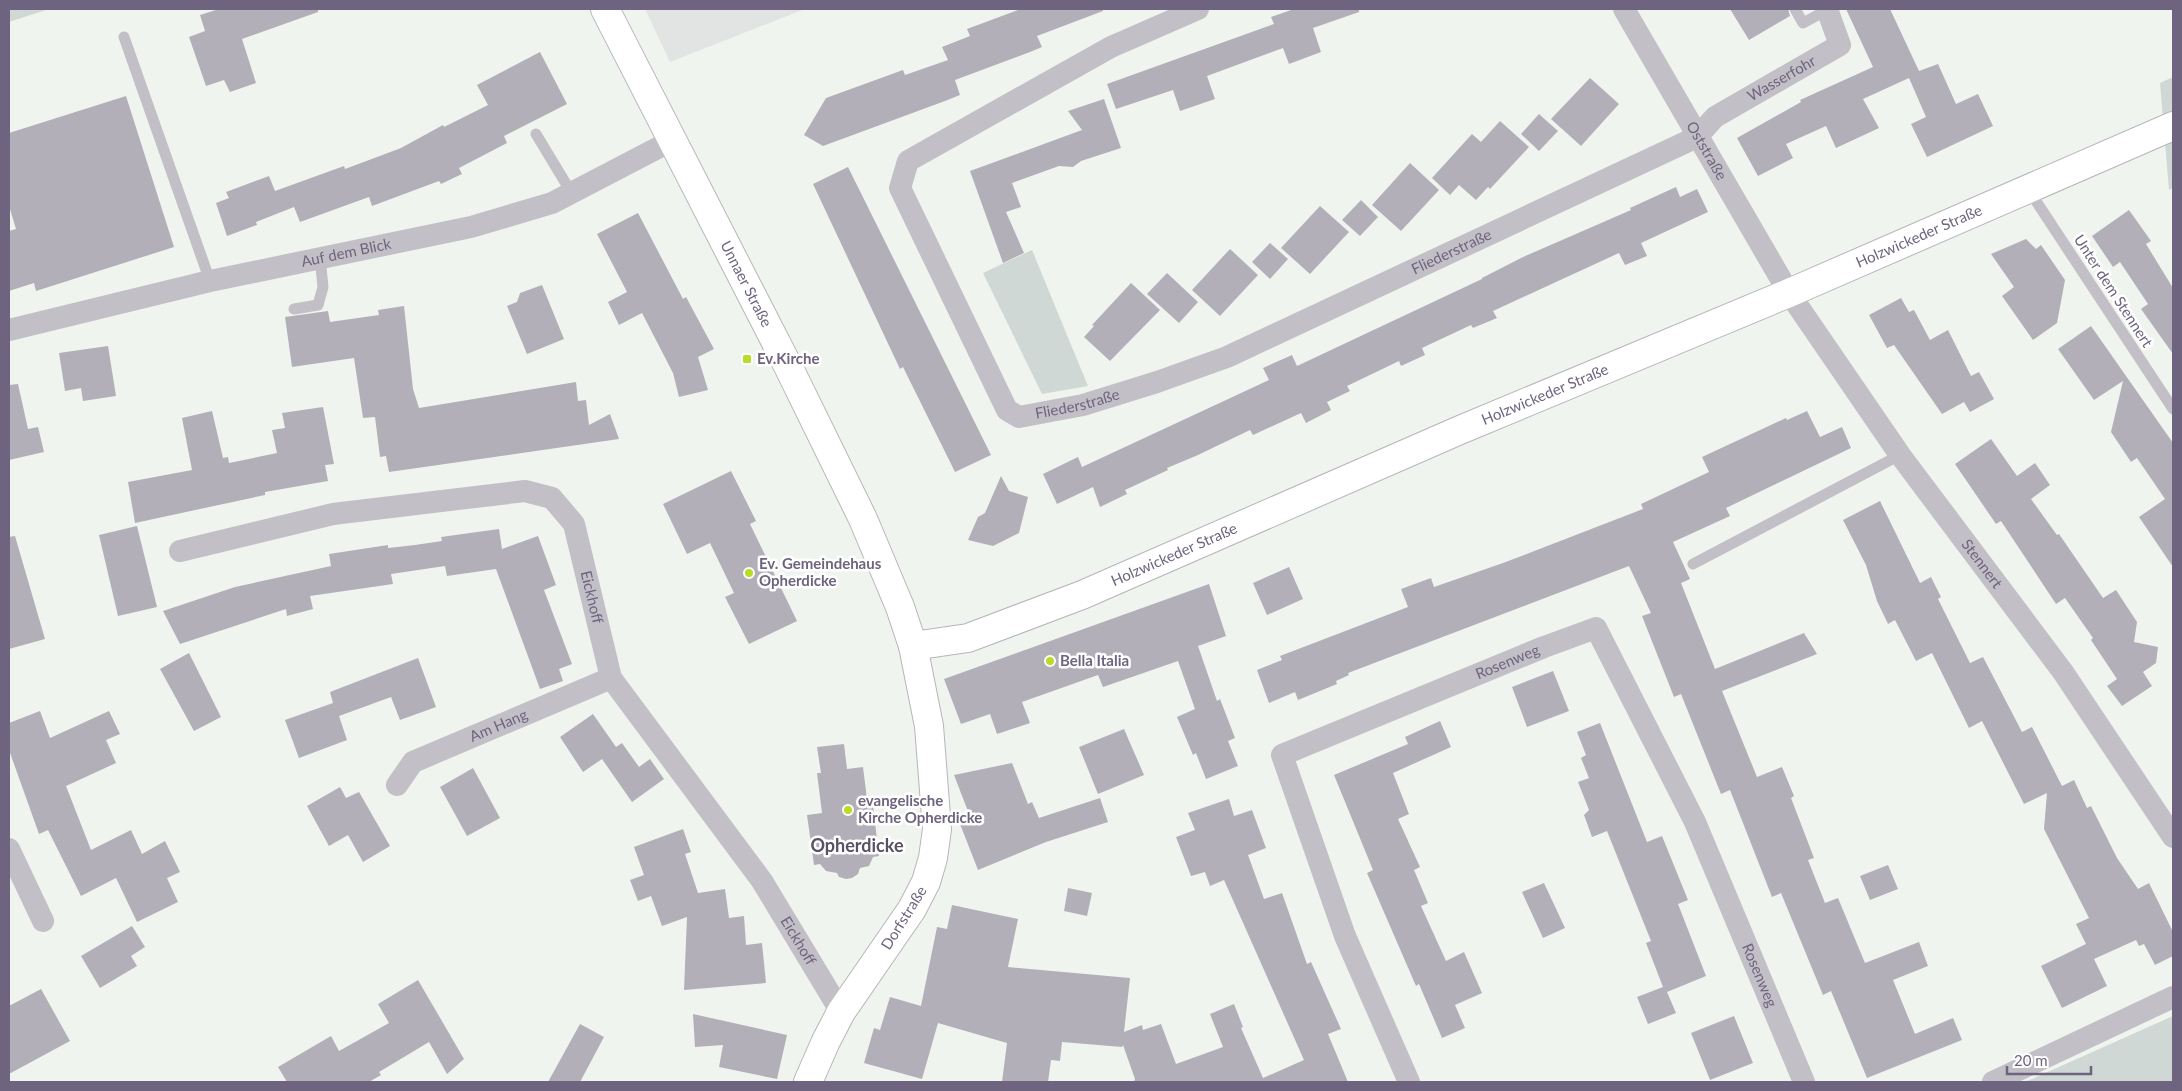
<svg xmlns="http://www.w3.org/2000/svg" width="2182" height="1091" font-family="Lato,sans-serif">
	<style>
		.built { fill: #e2e4e3 }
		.green { fill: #cfd8d4 }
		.building { fill: #b2afb9 }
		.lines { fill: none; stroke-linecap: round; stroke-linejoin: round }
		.secondary-casing { stroke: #b7b4bc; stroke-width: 30 }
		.lane { stroke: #c2bfc6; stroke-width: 11 }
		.street { stroke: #c2bfc6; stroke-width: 22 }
		.secondary { stroke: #fff; stroke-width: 28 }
		.poi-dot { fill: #badb28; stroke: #fff; stroke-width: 2 }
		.labels { text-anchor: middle; stroke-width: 5; stroke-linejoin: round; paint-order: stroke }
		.street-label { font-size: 15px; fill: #6f647f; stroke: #fff }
		.poi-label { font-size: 15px; font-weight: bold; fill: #6f647f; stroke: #fff; text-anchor: start }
		.quarter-label { font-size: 18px; font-weight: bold; fill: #595165; stroke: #fff }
	</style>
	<rect width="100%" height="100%" fill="#f0f4ef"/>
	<path class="built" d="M 645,9 L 805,9 L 670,62 Z"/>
	<path class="green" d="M 9,9 L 49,9 L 9,22 Z
		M 2173,77 L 2173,188 L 2169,190 L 2160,83 Z
		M 1032,250 L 1088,386 L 1042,394 L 983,273 Z
		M 2173,1016 L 2173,1082 L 2025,1082 Z"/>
	<path class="building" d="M 219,9 L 318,9 L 318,12 L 242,39 L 256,83 L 230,92 L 224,80 L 206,86 L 189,37 L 205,31 L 200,15 Z
		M 1021,9 L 1103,9 L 1103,11 L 1037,36 L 1042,47 L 1030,52 L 955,80 L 960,95 L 945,101 L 823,146 L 804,135 L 826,98 L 903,70 L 905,75 L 948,60 L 942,47 L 970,36 L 967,29 Z
		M 1294,9 L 1359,9 L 1359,12 L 1313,28 L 1321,52 L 1289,64 L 1283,48 L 1207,76 L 1215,99 L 1180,111 L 1173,90 L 1116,109 L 1107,84 L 1274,24 L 1271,17 Z
		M 1730,9 L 1788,9 L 1790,16 L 1749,40 Z
		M 1846,9 L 1890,9 L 1919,71 L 1938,64 L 1956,104 L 1978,94 L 1993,126 L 1927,157 L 1911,124 L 1926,117 L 1909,78 L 1863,99 L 1879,128 L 1836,148 L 1826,126 L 1786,144 L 1793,158 L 1758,176 L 1737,138 L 1801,102 L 1800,100 L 1873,67 Z
		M 540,52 L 567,104 L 504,136 L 507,143 L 459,168 L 462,174 L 441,184 L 439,181 L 372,206 L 369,197 L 300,222 L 294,207 L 256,222 L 257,225 L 227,236 L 216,203 L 229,198 L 226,192 L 269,176 L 275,191 L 344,166 L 345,169 L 401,148 L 443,125 L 444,127 L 488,105 L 477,85 Z
		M 1590,78 L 1619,104 L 1581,146 L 1551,119 Z
		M 126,96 L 174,247 L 36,291 L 34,283 L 9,291 L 9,231 L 16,229 L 9,206 L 9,133 Z
		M 1104,99 L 1121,148 L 1081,161 L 1073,167 L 1059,166 L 1012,183 L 1021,207 L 1006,212 L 1024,253 L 1003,263 L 970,171 L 1082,130 L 1068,111 Z
		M 1539,114 L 1558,131 L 1539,151 L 1521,134 Z
		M 1500,121 L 1529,147 L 1490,189 L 1488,187 L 1476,200 L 1459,185 L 1450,195 L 1432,178 L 1472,134 L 1481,142 Z
		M 1410,163 L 1439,190 L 1401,231 L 1372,205 Z
		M 848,167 L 991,455 L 955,472 L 903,367 L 900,369 L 813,184 Z
		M 1676,187 L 1680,197 L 1697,189 L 1708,212 L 1641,243 L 1647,256 L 1625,265 L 1619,253 L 1493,311 L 1497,318 L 1473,328 L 1471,325 L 1422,348 L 1425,355 L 1401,366 L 1399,361 L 1347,386 L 1350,391 L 1327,402 L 1331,410 L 1306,423 L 1301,413 L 1253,435 L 1250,430 L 1198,455 L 1167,468 L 1168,470 L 1125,490 L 1127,494 L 1100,507 L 1093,487 L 1057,504 L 1043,474 L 1078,457 L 1082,467 L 1269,380 L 1263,368 L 1292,355 L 1297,366 L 1482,279 L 1482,278 L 1523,257 L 1631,210 L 1630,208 Z
		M 1361,200 L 1378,217 L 1360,236 L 1342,220 Z
		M 1320,206 L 1349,232 L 1310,274 L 1281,248 Z
		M 2129,210 L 2151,241 L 2146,244 L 2173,288 L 2173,354 L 2141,309 L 2148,304 L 2120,262 L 2113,267 L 2092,236 Z
		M 638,213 L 683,299 L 686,297 L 714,349 L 698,357 L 708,390 L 679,397 L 673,373 L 642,313 L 619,325 L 608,302 L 627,292 L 597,234 Z
		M 2026,239 L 2036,249 L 2041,245 L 2065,280 L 2057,323 L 2033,340 L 2002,296 L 2014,287 L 1991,254 Z
		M 1270,243 L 1288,259 L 1270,279 L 1252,262 Z
		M 1230,249 L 1258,275 L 1220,316 L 1192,290 Z
		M 1167,273 L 1198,302 L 1179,323 L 1147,294 Z
		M 1131,283 L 1160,310 L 1110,361 L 1084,337 L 1094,326 L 1092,325 Z
		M 542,285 L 564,339 L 527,354 L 507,306 L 517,302 L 520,293 Z
		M 1901,298 L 1909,312 L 1914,310 L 1930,340 L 1948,330 L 1971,376 L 1979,372 L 1994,399 L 1970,412 L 1964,402 L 1942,414 L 1894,345 L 1887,348 L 1869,315 Z
		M 404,306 L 413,389 L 419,408 L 576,382 L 578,401 L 586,400 L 589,425 L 610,414 L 619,439 L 389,472 L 386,456 L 380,457 L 375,417 L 363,418 L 354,358 L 292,367 L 285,317 L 328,311 L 330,322 L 379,315 L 378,310 Z
		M 2091,326 L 2173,443 L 2173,567 L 2139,517 L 2165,499 L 2137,458 L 2131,462 L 2111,432 L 2123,381 L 2094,400 L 2058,349 Z
		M 108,346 L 116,396 L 83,401 L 81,388 L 65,391 L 59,353 Z
		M 18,384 L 28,429 L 38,427 L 44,452 L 9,460 L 9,385 Z
		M 323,407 L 334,464 L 325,465 L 328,481 L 265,492 L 265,495 L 135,523 L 128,482 L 192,470 L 182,418 L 212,411 L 223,458 L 228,457 L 229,463 L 277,453 L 272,430 L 285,428 L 282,413 Z
		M 1807,411 L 1820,437 L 1842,427 L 1851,448 L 1726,508 L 1730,516 L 1673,542 L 1690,579 L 1681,583 L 1715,669 L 1804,633 L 1817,654 L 1722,691 L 1757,777 L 1782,767 L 1794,796 L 1791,798 L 1814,858 L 1808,860 L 1825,903 L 1838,898 L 1865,963 L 1919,942 L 1928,966 L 1893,980 L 1915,1034 L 1953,1018 L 1962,1040 L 1867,1078 L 1831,991 L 1823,995 L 1781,893 L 1772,897 L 1730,790 L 1721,794 L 1681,694 L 1674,697 L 1642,616 L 1651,613 L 1629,566 L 1348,673 L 1349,675 L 1336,681 L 1337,684 L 1298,700 L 1295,692 L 1269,703 L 1257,670 L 1282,660 L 1280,656 L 1408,607 L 1401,589 L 1431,578 L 1434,587 L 1503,563 L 1643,509 L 1641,504 L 1709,472 L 1702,457 L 1786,418 L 1787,420 Z
		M 1991,439 L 2017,476 L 2035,463 L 2050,485 L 2031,499 L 2057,535 L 2059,534 L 2103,598 L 2116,590 L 2137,622 L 2134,642 L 2158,647 L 2156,663 L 2143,672 L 2152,686 L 2122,706 L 2107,686 L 2117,679 L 2091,640 L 2093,638 L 2065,598 L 2056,604 L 2001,521 L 1996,524 L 1955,464 Z
		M 731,471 L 756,521 L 750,524 L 797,621 L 749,644 L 725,597 L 734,593 L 710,543 L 687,554 L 663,504 Z
		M 1001,476 L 1009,491 L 1028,497 L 1019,533 L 993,546 L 968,540 L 978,517 L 985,513 Z
		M 1880,501 L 1920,583 L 1931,577 L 1941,597 L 1938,599 L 1970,663 L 1983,657 L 2022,732 L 2032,727 L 2062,786 L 2074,780 L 2087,808 L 2091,806 L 2117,858 L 2138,889 L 2149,883 L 2173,932 L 2173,956 L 2155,965 L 2144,944 L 2139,946 L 2136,940 L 2094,959 L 2107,986 L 2062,1008 L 2041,966 L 2086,944 L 2076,924 L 2089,918 L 2044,829 L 2047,793 L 2024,804 L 1982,721 L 1969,728 L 1932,653 L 1916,661 L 1895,620 L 1888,624 L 1877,601 L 1866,565 L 1843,520 Z
		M 137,526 L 157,607 L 118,616 L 99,535 Z
		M 499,529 L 502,549 L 538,536 L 556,585 L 544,590 L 572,664 L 559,669 L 563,681 L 540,689 L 496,569 L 447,576 L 445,566 L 391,574 L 393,584 L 310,596 L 313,609 L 287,616 L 286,609 L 180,644 L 163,611 L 235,587 L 331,566 L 329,554 L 388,545 L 388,548 L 415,545 L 442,541 L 441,537 Z
		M 15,536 L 45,639 L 9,649 L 9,537 Z
		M 1289,567 L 1303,599 L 1267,615 L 1253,583 Z
		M 1209,584 L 1226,636 L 1198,646 L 1217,701 L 1220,699 L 1235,738 L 1228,741 L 1238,766 L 1206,779 L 1196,753 L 1193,755 L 1177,717 L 1195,709 L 1178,661 L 1103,687 L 1098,675 L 1022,702 L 1030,723 L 997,734 L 990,714 L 961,724 L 944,679 Z
		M 189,653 L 221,717 L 194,731 L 160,669 Z
		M 418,658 L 436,707 L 400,720 L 391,697 L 339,716 L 347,740 L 299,758 L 285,720 L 333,703 L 330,692 Z
		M 1553,671 L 1569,711 L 1527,727 L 1512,687 Z
		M 40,711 L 50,738 L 109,711 L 120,734 L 106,740 L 116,763 L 66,786 L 91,850 L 131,830 L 142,854 L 165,841 L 180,872 L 167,878 L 178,902 L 137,922 L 116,878 L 81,896 L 48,830 L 39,834 L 9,750 L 9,723 Z
		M 593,714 L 616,747 L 622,743 L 639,767 L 650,759 L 664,779 L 632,802 L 602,759 L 583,772 L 560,737 Z
		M 1440,721 L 1451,747 L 1393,773 L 1409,814 L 1398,819 L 1420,867 L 1414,870 L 1428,903 L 1421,906 L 1446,961 L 1464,952 L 1482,993 L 1455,1005 L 1465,1028 L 1442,1038 L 1419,984 L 1416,986 L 1367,873 L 1373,870 L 1334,775 L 1408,744 L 1405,737 Z
		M 1600,723 L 1647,842 L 1662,836 L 1688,900 L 1678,904 L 1706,976 L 1667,992 L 1676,1013 L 1648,1024 L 1637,997 L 1663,987 L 1646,943 L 1651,941 L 1607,831 L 1592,837 L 1584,815 L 1589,810 L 1578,782 L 1589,778 L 1581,758 L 1586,755 L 1577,732 Z
		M 1124,729 L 1144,775 L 1098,794 L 1079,747 Z
		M 844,744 L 847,769 L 863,767 L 868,807 L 873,806 L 879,856 L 873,857 L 869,866 L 860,868 L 858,874 L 852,878 L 846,879 L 839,877 L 837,873 L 826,871 L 820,864 L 814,865 L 807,815 L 822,813 L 817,773 L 821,773 L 817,747 Z
		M 1012,763 L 1028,804 L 1032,802 L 1039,818 L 1100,798 L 1108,822 L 1046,842 L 978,870 L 960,824 L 971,819 L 954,775 Z
		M 473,768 L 500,818 L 467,836 L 440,787 Z
		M 340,787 L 346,798 L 359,792 L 390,846 L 363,862 L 348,835 L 329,846 L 307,806 Z
		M 1229,799 L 1234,816 L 1252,810 L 1266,848 L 1248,855 L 1264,899 L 1282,893 L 1307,964 L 1311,962 L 1341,1029 L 1328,1034 L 1348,1082 L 1134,1082 L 1135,1079 L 1123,1045 L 1122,1047 L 1062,1042 L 1060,1061 L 1051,1060 L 1048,1082 L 1002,1082 L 1007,1043 L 938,1023 L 922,1079 L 864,1063 L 874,1028 L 880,1030 L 890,997 L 921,1006 L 937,927 L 947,929 L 952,905 L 1018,919 L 1008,967 L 1130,978 L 1124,1032 L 1142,1025 L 1143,1030 L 1161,1024 L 1176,1064 L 1223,1047 L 1210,1014 L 1234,1004 L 1243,1027 L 1241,1028 L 1263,1078 L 1304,1060 L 1224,880 L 1210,886 L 1205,872 L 1191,876 L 1176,837 L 1195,830 L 1188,813 Z
		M 683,829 L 691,852 L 685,854 L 698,893 L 725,889 L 729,918 L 744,916 L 746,945 L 762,943 L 766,983 L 684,990 L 687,917 L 662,926 L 651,896 L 638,901 L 630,880 L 644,875 L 634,847 Z
		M 1888,865 L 1898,889 L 1870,900 L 1860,876 Z
		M 1544,883 L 1565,928 L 1543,938 L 1522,892 Z
		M 1068,888 L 1092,893 L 1087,916 L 1064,911 Z
		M 132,926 L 145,947 L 131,956 L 137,966 L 100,988 L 81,956 Z
		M 418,980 L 464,1059 L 447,1074 L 429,1042 L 379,1072 L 381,1075 L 369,1082 L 287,1082 L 278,1067 L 331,1036 L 339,1051 L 389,1023 L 378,1004 Z
		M 41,989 L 70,1041 L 9,1074 L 9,1006 Z
		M 693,1014 L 787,1035 L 777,1079 L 719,1067 L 723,1045 L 695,1047 Z
		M 1734,1016 L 1753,1063 L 1710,1080 L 1691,1033 Z
		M 580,1024 L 604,1037 L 580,1082 L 548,1082 Z"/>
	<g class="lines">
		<defs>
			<g id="secondary">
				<path id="s7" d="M 605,9 L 787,364 L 863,519 L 900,607 L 913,646 L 929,726 L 937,829 L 933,858 L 926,882 L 912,909 L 841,1012 L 826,1041 L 808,1082"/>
				<path id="s8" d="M 913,646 L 968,638 L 1082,595 L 1460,430 L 1789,293 L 2173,126"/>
			</g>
		</defs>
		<use href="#secondary" class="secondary-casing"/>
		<path class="lane" d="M 1795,9 L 1803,23 L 1827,10
			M 124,37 L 210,281
			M 536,134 L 571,192
			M 2028,189 L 2173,409
			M 294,309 L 318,305 L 323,287 L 320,258
			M 1693,564 L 1900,455"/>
		<g class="street">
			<path id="s1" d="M 1198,9 L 1111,47 L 908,161 L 900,188 L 1007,410 L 1019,417 L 1083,405 L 1157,382 L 1227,357 L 1697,137 L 1715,117 L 1840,45 L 1827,9"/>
			<path id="s2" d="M 1624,9 L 1789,293 L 1900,455 L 2063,672 L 2173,837"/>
			<path id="s3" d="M 9,330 L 210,281 L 471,227 L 552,203 L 671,141"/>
			<path id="s4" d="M 180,551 L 333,514 L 525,491 L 552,498 L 574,524 L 611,678 L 762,881 L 841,1012"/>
			<path id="s5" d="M 397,785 L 413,762 L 611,678"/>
			<path d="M 9,849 L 43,921"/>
			<path id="s6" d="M 1409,1082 L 1345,936 L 1282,755 L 1544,647 L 1596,628 L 1695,822 L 1804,1082"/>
			<path d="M 1993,1082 L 2173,997"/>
		</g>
		<use href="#secondary" class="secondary"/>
	</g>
	<g class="poi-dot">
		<rect x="742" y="354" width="10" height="10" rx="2.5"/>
		<circle cx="749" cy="573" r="5"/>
		<circle cx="1050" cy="661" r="5"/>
		<circle cx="848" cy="810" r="5"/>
	</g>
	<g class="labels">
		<g class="street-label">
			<text dy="5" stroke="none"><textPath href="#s1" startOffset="1456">Wasserfohr</textPath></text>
			<text dy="5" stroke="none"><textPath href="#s2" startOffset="164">Oststraße</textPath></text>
			<text dy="5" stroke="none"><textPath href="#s8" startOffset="1088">Holzwickeder Straße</textPath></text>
			<text dy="5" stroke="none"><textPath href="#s1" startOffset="1081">Fliederstraße</textPath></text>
			<text dy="5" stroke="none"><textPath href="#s3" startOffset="346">Auf dem Blick</textPath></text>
			<text dy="5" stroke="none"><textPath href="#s7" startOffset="309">Unnaer Straße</textPath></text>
			<text transform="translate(2113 291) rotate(57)" y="5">Unter dem Stennert</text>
			<text dy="5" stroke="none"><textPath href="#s8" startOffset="682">Holzwickeder Straße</textPath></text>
			<text dy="5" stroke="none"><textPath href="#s1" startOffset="676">Fliederstraße</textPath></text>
			<text dy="5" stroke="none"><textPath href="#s8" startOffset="278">Holzwickeder Straße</textPath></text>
			<text dy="5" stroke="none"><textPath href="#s2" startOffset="661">Stennert</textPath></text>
			<text dy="5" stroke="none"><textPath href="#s4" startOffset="488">Eickhoff</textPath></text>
			<text dy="5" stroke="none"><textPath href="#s6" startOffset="595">Rosenweg</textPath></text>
			<text dy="5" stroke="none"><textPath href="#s5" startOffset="121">Am Hang</textPath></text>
			<text transform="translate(904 918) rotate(-58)" y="5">Dorfstraße</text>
			<text dy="5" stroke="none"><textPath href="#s4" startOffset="894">Eickhoff</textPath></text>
			<text dy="5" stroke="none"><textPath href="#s6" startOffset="1074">Rosenweg</textPath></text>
		</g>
		<g class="poi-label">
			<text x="757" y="364">Ev.Kirche</text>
			<text x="759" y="569">Ev. Gemeindehaus<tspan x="759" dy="17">Opherdicke</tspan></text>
			<text x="1060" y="666">Bella Italia</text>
			<text x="858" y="806">evangelische<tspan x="858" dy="17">Kirche Opherdicke</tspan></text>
		</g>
		<g class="quarter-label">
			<text x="857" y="852">Opherdicke</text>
		</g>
	</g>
	<rect width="2182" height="1091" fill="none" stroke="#6f647f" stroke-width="20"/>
	<path d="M2007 1066v8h84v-8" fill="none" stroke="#6f647f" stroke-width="2.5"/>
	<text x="2014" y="1066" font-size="15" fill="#6f647f" stroke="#ffffff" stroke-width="4" paint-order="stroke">20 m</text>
</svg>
